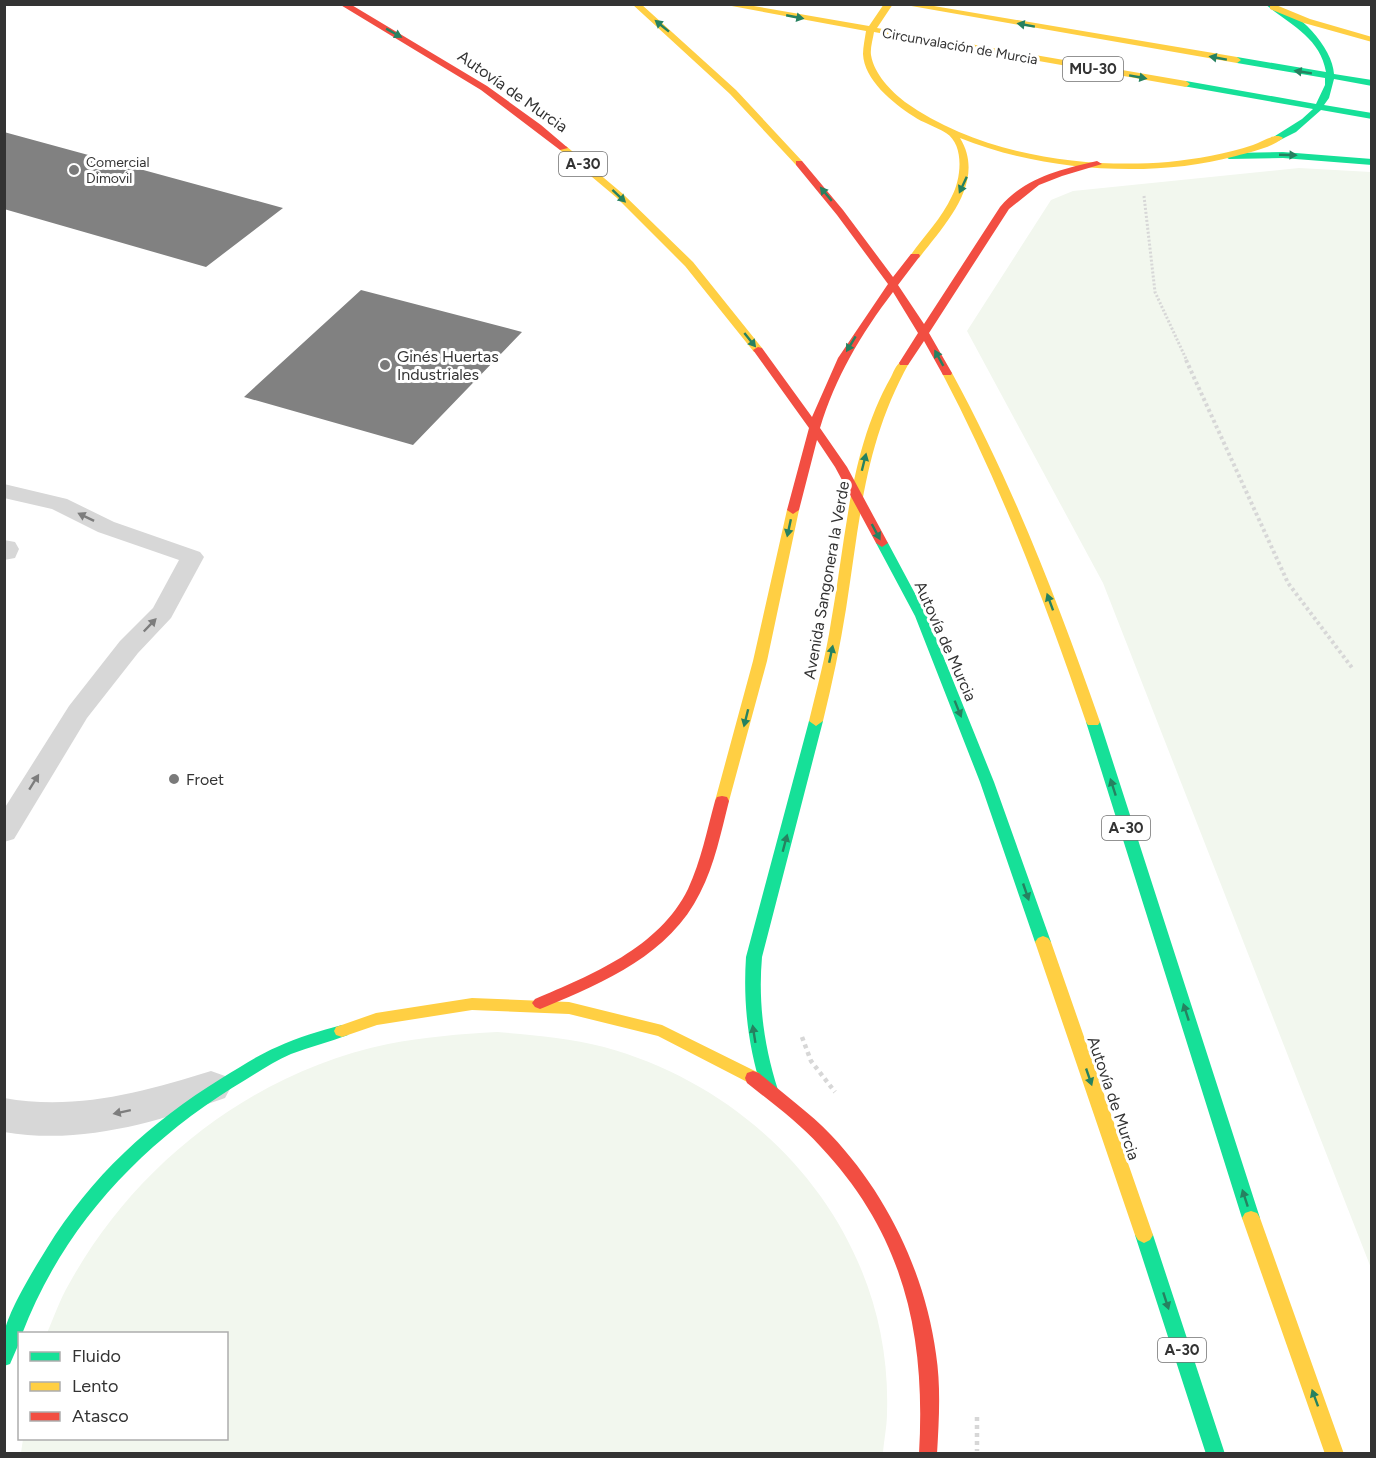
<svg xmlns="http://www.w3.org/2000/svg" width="1376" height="1458" font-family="Figtree,sans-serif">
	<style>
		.green { fill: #f2f7ee }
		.building { fill: #818181 }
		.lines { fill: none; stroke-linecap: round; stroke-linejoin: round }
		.path-far2 { stroke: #d7d7d7; stroke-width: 3; stroke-dasharray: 2 2; stroke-linecap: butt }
		.path-far1 { stroke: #d7d7d7; stroke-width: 4; stroke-dasharray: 3 3; stroke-linecap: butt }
		.path { stroke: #d7d7d7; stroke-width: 4.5; stroke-dasharray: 4 4; stroke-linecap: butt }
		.lane { fill: #d7d7d7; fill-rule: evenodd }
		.street { fill: #d7d7d7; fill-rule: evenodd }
		.fast { fill: #16e098; fill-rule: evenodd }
		.slow { fill: #ffcf43; fill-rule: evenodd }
		.jam { fill: #f24e42; fill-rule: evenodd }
		.oneway { fill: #268160 }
		.oneway2 { fill: #7d7d7d }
		.poi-dot { fill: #7a7a7a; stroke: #fff; stroke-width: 2 }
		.labels { text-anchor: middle; stroke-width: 6; stroke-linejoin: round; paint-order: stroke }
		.far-street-label { font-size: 14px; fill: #333; stroke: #fff }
		.far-poi-label { font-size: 14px; fill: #333; stroke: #fff; text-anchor: start }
		.shield { fill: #fff; stroke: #707070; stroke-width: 1.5 }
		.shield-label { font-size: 15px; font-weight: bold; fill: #333 }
		.street-label { font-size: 16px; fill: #333; stroke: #fff }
		.poi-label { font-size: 16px; fill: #333; stroke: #fff; text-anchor: start }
	</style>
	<rect width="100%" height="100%" fill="#fff"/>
	<path class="green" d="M 1299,168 L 1371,172 L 1371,1268 L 1103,583 L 967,331 L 1051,200 L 1073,191 Z
		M 497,1032 C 533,1035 569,1038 604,1047 C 769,1092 893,1239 887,1413 C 887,1426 884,1440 883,1453 L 21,1453 L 23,1439 L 226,1438 L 226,1334 L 47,1333 C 54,1317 60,1299 69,1284 C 135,1164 253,1072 388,1044 C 424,1037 460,1034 497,1032 Z"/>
	<path class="building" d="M 4,132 L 283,208 L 206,267 L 4,209 Z
		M 361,290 L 522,332 L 413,445 L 244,397 Z"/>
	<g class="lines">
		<path class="path-far2" d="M 1144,196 L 1155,292 L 1187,361"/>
		<path class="path-far1" d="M 1186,360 L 1288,583 L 1353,669"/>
		<path class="path" d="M 802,1037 L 811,1061 L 835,1092
			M 977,1417 L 977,1451"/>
		<path class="lane" d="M 4,484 L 67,499 L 114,522 L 200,552 L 204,557 L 171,618 L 138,653 L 87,718 L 14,839 L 4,842 L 4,809 L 69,706 L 120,641 L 153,608 L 179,560 L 98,532 L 52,509 L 4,498 Z"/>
		<path class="street" d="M 4,540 L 15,542 L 19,549 L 15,558 L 4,560 Z
			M 211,1071 L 225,1076 L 231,1087 L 225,1098 C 153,1123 81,1145 4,1132 L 4,1098 C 76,1111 143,1092 211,1071 Z"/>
		<path class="fast" d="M 1265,4 C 1293,4 1333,46 1334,74 L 1372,80 L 1372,86 L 1334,79 L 1329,98 L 1324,105 L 1372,113 L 1372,119 L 1321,110 L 1296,132 L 1278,141 L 1273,138 L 1275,136 L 1302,119 L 1313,109 L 1183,86 L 1183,82 L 1186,81 L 1316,104 L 1325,85 L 1325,78 L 1237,63 L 1233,60 L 1237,57 L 1326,72 C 1320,37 1290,25 1265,4 Z
			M 1283,152 L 1372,159 L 1372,165 L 1283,158 L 1229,159 L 1224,156 L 1229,153 Z
			M 882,539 L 888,543 L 927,616 L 994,782 L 1051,942 L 1048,946 L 1043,948 L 1038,946 L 1035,942 L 980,782 L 915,616 L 876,543 Z
			M 816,716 L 823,721 L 762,957 C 758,1003 764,1046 778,1090 L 776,1095 L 770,1097 L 764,1095 L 762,1090 C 748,1046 743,1003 746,957 L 809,721 Z
			M 1093,717 L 1100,722 L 1260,1218 L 1257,1223 L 1251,1225 L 1245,1223 L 1242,1218 L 1086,722 Z
			M 342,1025 L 348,1027 L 350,1031 L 348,1035 C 329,1042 310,1047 291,1054 C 270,1063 251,1077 232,1088 C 138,1147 62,1229 22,1334 L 20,1334 L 20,1341 L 10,1364 L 4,1366 C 4,1356 3,1344 4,1334 C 8,1311 34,1269 47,1248 C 91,1177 150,1122 222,1078 C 240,1067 258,1055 277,1047 C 298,1037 320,1031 342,1025 Z
			M 1144,1227 L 1150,1230 L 1153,1235 L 1225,1454 L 1206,1454 L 1135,1235 L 1138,1230 Z"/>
		<path class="slow" d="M 632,4 L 641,4 L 736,90 L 802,161 L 802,165 L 796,165 L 730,94 Z
			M 721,4 L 742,4 L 869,26 L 884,4 L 893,4 L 877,28 L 1186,81 L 1190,84 L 1186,87 L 874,32 C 873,39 870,48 871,55 C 874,74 891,91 905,102 C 978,154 1081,169 1168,162 C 1197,159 1226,154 1253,145 C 1262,142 1275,132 1283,138 C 1271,148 1251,152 1236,156 C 1151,179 1041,171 960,138 C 987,182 944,225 919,258 L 915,259 L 910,256 C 924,236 942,218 952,196 C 961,179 965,145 946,133 C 935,126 923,123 913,116 C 893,103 864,80 863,54 C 863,47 865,38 866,31 Z
			M 900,4 L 922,4 L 1237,57 L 1241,60 L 1237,63 Z
			M 1270,5 L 1276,5 L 1310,19 L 1372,37 L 1372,42 L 1304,23 L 1270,9 Z
			M 560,146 L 566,146 L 623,194 L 693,262 L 762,348 L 762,352 L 754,352 L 685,266 L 617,198 L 560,150 Z
			M 904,360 L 909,363 C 864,444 860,520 846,609 C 840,647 832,684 823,721 L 816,726 L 809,721 C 817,688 826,655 831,622 C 846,540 849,451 891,377 C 894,371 897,362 904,360 Z
			M 947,370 L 952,373 C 1013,485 1058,602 1100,722 L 1098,725 L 1088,725 L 1086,722 C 1045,602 1001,485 942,373 Z
			M 793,506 L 799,510 L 767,661 L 729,801 L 727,805 L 717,805 L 715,801 L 753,661 L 787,510 Z
			M 1043,936 L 1048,938 L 1051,942 L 1153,1235 L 1150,1240 L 1144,1243 L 1138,1240 L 1135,1235 L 1035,942 L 1038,938 Z
			M 472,998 L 569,1002 L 662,1025 L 759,1073 L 761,1078 L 759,1083 L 753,1085 L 658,1036 L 569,1014 L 472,1010 L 377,1025 L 342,1037 L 336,1035 L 334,1031 L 336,1027 L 376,1013 Z
			M 1251,1211 L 1257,1213 L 1260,1218 L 1344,1454 L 1325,1454 L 1242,1218 L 1245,1213 Z"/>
		<path class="jam" d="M 339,4 L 350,4 L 487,86 L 541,125 L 568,148 L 560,150 L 481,90 Z
			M 796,161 L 802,161 L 843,210 L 893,277 L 911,254 L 919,254 L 920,256 L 898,285 L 924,324 L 1000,207 C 1024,178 1062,169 1097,161 L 1102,164 L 1062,176 L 1039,185 L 1009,209 L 929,333 L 952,373 L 951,375 L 943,375 L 924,341 L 908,365 L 900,365 L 899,363 L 918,333 L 893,292 C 861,334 835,378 820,428 L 847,467 L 888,543 L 882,547 L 876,543 L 835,467 L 817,440 L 799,510 L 793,514 L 787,510 L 809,428 L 753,350 L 758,347 L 762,348 L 812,417 L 838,358 L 888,284 L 837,215 L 796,165 Z
			M 722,796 L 727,797 L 729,801 C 721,832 715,864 700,893 C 670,954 605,982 545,1007 L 540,1009 L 535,1007 L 532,1003 L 535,999 C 591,975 659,948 688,889 C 701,861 707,830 715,801 L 717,797 Z
			M 753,1071 L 759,1073 C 783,1094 809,1112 831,1135 C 887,1194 925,1273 936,1354 C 941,1387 939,1420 937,1454 L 919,1454 C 926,1334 904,1235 820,1146 C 798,1122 772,1103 747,1083 L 745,1078 L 747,1073 Z"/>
	</g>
	<defs><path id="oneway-solid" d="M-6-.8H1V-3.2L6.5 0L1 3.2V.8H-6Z" transform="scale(1.5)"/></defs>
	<g class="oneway">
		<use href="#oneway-solid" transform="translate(795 17) rotate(11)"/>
		<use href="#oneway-solid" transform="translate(1026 25) rotate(-170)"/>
		<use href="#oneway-solid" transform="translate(662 26) rotate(-141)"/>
		<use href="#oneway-solid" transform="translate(394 33) rotate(29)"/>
		<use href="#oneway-solid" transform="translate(1218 58) rotate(-170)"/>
		<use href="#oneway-solid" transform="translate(1303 72) rotate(-171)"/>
		<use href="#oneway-solid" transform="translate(1138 77) rotate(10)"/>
		<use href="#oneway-solid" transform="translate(1288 155) rotate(2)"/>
		<use href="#oneway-solid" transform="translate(963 185) rotate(115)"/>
		<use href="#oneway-solid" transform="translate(826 194) rotate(-130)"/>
		<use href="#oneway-solid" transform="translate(619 196) rotate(43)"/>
		<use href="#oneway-solid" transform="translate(750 340) rotate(51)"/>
		<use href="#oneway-solid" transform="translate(851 344) rotate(121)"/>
		<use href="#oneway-solid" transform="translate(939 358) rotate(-119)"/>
		<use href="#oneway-solid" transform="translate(864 462) rotate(-76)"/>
		<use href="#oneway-solid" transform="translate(789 528) rotate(102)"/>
		<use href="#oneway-solid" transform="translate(876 532) rotate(62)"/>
		<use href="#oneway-solid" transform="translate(1050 602) rotate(-110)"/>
		<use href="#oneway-solid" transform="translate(831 654) rotate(-78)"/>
		<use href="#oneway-solid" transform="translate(958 709) rotate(68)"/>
		<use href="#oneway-solid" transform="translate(746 718) rotate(104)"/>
		<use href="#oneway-solid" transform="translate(1113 787) rotate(-108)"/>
		<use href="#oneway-solid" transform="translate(785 843) rotate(-75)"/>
		<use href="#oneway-solid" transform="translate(1026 892) rotate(71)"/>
		<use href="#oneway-solid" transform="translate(1186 1012) rotate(-108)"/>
		<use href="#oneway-solid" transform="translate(754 1034) rotate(-99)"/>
		<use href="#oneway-solid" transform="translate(1089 1077) rotate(71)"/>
		<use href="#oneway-solid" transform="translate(1245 1198) rotate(-108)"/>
		<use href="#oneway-solid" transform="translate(1166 1301) rotate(72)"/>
		<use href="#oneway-solid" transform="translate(1315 1398) rotate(-110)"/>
	</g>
	<g class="oneway2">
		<use href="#oneway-solid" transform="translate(86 517) rotate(-154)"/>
		<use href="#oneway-solid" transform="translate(150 625) rotate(-46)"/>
		<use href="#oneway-solid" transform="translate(34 782) rotate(-58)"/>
		<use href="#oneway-solid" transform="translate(122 1112) rotate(168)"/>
	</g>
	<g class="poi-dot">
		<circle cx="74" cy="170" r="6"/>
		<circle cx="385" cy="365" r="6"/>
		<circle cx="174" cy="779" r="6"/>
	</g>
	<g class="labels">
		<g class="far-street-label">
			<text transform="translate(960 46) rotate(10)" y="5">Circunvalación de Murcia</text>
		</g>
		<g class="far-poi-label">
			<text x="86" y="167">Comercial<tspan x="86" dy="16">Dimovil</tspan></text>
		</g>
		<g class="shield">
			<rect x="1063" y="57" width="60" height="24" rx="4.5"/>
			<rect x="559" y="152" width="48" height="24" rx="4.5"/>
			<rect x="1102" y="816" width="48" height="24" rx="4.5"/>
			<rect x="1158" y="1338" width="48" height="24" rx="4.5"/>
		</g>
		<g class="shield-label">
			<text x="1093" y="74">MU-30</text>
			<text x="583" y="169">A-30</text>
			<text x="1126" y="833">A-30</text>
			<text x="1182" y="1355">A-30</text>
		</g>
		<g class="street-label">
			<text transform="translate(513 91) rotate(35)" y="6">Autovía de Murcia</text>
			<text transform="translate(826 580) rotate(-80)" y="6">Avenida Sangonera la Verde</text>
			<text transform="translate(946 641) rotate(66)" y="6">Autovía de Murcia</text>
			<text transform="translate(1114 1098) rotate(71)" y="6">Autovía de Murcia</text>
		</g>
		<g class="poi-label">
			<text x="397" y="362">Ginés Huertas<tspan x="397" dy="18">Industriales</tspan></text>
			<text x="186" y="785">Froet</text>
		</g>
	</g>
	<rect width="1376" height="1458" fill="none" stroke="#333333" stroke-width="12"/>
	<rect x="18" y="1332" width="210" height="108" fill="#ffffff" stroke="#adadad" stroke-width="1.5"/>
	<rect x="30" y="1352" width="30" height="9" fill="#16e098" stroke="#adadad" stroke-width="1.5"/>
	<text x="72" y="1362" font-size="18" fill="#333333">Fluido</text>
	<rect x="30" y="1382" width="30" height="9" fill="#ffcf43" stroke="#adadad" stroke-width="1.5"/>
	<text x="72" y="1392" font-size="18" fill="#333333">Lento</text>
	<rect x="30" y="1412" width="30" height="9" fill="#f24e42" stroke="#adadad" stroke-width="1.5"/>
	<text x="72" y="1422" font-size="18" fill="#333333">Atasco</text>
</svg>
